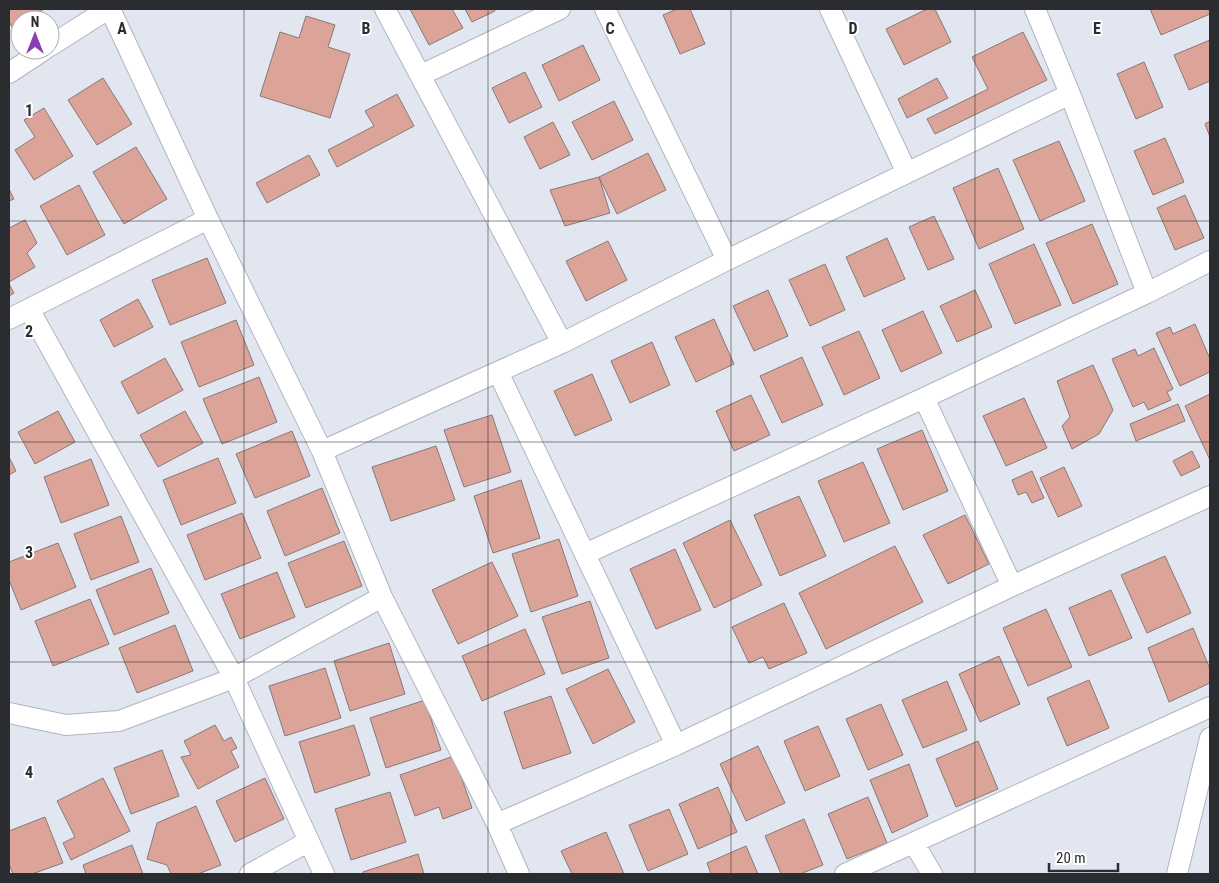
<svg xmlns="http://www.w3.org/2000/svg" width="1219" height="883" font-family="'Roboto Condensed',sans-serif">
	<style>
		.building { fill: #dca399; stroke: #867a78 }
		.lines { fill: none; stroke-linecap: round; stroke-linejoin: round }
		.minor-casing { stroke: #b0b5bf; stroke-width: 22 }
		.minor { stroke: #fff; stroke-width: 20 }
		.grid { fill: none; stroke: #2a2c2f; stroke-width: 1; stroke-opacity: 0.55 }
		.grid-label { font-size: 16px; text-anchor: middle; font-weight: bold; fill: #2a2c2f; stroke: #fff; stroke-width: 4; stroke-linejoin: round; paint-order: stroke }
	</style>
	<rect width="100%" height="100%" fill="#e2e6f1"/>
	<path class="building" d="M 9,9 L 44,9 L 26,20 L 20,20 L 20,24 L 13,28 L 9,22 Z
		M 410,9 L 452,9 L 463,28 L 429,45 Z
		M 465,9 L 494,9 L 495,11 L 472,22 Z
		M 677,9 L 690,9 L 705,44 L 680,54 L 663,15 Z
		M 927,9 L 935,9 L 951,42 L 904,65 L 886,29 Z
		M 1150,9 L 1209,9 L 1210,14 L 1161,35 Z
		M 306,16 L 335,25 L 328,47 L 350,54 L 330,118 L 260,96 L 280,32 L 299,38 Z
		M 1023,32 L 1047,80 L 935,134 L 927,119 L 988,89 L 972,57 Z
		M 1210,40 L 1210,81 L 1189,90 L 1174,55 Z
		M 583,45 L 600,80 L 559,101 L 542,65 Z
		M 1144,62 L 1163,107 L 1136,119 L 1117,74 Z
		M 525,72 L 542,107 L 509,123 L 492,88 Z
		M 103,78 L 132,124 L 97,145 L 68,100 Z
		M 937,78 L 948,98 L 907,118 L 898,99 Z
		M 397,94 L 414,126 L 337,167 L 328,150 L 374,126 L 365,111 Z
		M 614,101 L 633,140 L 592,160 L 572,122 Z
		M 44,108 L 73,156 L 34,180 L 15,150 L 35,137 L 24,120 Z
		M 1210,121 L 1210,137 L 1205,124 Z
		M 553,122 L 570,155 L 540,169 L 524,137 Z
		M 1165,138 L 1184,182 L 1153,195 L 1134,151 Z
		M 1059,141 L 1085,201 L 1040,221 L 1013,160 Z
		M 136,147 L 167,199 L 124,224 L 93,172 Z
		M 648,153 L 666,190 L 617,214 L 599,177 Z
		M 309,155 L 320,175 L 267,203 L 256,183 Z
		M 998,168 L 1024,229 L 979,249 L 953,188 Z
		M 599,177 L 610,213 L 565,226 L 550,190 Z
		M 79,185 L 105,235 L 67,255 L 40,206 Z
		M 9,189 L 14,199 L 9,201 Z
		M 1185,195 L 1204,238 L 1175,250 L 1157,208 Z
		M 934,216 L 954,259 L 928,270 L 909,227 Z
		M 25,220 L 37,243 L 27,253 L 35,267 L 9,282 L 9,228 Z
		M 1092,224 L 1118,284 L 1073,304 L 1046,243 Z
		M 887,238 L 905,279 L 864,297 L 846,257 Z
		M 608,241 L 627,280 L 586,301 L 566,261 Z
		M 1034,244 L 1061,305 L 1015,324 L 989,264 Z
		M 207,258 L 226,303 L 170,325 L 152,280 Z
		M 825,264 L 845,310 L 810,326 L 789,280 Z
		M 9,284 L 14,293 L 9,296 Z
		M 768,290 L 788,336 L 754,351 L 733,306 Z
		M 975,290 L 992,327 L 957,342 L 940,306 Z
		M 138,299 L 153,327 L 114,347 L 100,320 Z
		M 923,311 L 942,353 L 901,372 L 882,330 Z
		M 714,319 L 734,364 L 696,382 L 675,337 Z
		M 236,320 L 254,365 L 199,387 L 181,342 Z
		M 1195,324 L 1210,359 L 1210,372 L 1180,386 L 1156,333 L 1170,327 L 1173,334 Z
		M 859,331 L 880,378 L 844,395 L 822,347 Z
		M 652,342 L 670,385 L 630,403 L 611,361 Z
		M 1154,348 L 1173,389 L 1167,392 L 1171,400 L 1148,410 L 1144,402 L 1133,407 L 1112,359 L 1135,349 L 1138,356 Z
		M 802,357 L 823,405 L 782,423 L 760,376 Z
		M 165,358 L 183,390 L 138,414 L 121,382 Z
		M 1093,365 L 1113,410 L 1099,434 L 1072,449 L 1062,426 L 1070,417 L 1057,381 Z
		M 592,374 L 612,420 L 575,436 L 554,391 Z
		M 259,377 L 277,422 L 222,444 L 203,399 Z
		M 1210,394 L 1210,460 L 1185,406 Z
		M 751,395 L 770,435 L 734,451 L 716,411 Z
		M 1024,398 L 1047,448 L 1006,466 L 983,416 Z
		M 1178,404 L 1185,421 L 1136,441 L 1130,424 Z
		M 58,411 L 75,442 L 35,464 L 18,432 Z
		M 185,411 L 203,443 L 158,467 L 140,435 Z
		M 492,415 L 511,472 L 464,487 L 444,430 Z
		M 922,430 L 948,491 L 903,510 L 877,449 Z
		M 292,431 L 310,476 L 255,498 L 236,454 Z
		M 436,446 L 455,500 L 391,521 L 372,467 Z
		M 1192,451 L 1200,467 L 1181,476 L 1173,461 Z
		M 9,457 L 16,471 L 9,475 Z
		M 218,458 L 236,503 L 181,525 L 163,480 Z
		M 91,459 L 109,505 L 61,523 L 44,477 Z
		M 863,462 L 890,523 L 844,542 L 818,481 Z
		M 1064,467 L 1082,506 L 1058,517 L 1040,478 Z
		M 1032,471 L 1044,498 L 1032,503 L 1026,492 L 1018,495 L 1012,480 Z
		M 521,480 L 540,538 L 493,553 L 474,496 Z
		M 322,488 L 340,533 L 285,556 L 267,511 Z
		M 799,496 L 826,556 L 780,576 L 754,515 Z
		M 242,513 L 261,558 L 205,580 L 187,535 Z
		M 965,515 L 989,564 L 948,584 L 923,535 Z
		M 121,516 L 139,562 L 91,580 L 74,534 Z
		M 730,520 L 762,585 L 714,608 L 683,543 Z
		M 559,539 L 578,596 L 531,612 L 512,554 Z
		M 344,541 L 362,586 L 306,608 L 288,563 Z
		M 58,543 L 76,587 L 21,610 L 9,580 L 9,562 Z
		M 895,546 L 923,602 L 826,649 L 799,593 Z
		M 675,549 L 701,610 L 656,629 L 630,569 Z
		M 1165,556 L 1191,613 L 1147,633 L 1121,575 Z
		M 492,562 L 518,616 L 458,644 L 432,590 Z
		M 151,568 L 169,613 L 114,635 L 96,590 Z
		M 277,572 L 295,617 L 240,639 L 221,594 Z
		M 1111,590 L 1132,638 L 1089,656 L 1069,608 Z
		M 90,599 L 109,644 L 53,666 L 35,621 Z
		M 590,601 L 609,658 L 562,674 L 542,617 Z
		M 784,603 L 807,653 L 769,669 L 763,657 L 749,663 L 732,627 Z
		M 1046,609 L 1072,667 L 1028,686 L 1003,628 Z
		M 175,625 L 193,671 L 137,693 L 119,648 Z
		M 1193,628 L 1210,669 L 1210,683 L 1169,702 L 1148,648 Z
		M 525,629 L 545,674 L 482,701 L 462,656 Z
		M 389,643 L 405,694 L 350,711 L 334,661 Z
		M 999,656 L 1020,704 L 980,722 L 959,674 Z
		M 325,668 L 341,718 L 285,736 L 269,686 Z
		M 608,669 L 635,722 L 593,744 L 566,689 Z
		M 1089,680 L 1109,728 L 1067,746 L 1047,698 Z
		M 947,681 L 967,730 L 923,748 L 902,700 Z
		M 551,696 L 571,753 L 523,769 L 504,712 Z
		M 425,700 L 441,750 L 386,768 L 370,718 Z
		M 881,704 L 903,755 L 868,770 L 846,719 Z
		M 215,725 L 224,741 L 231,737 L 237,748 L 231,751 L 239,767 L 198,789 L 181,757 L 191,755 L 184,741 Z
		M 354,725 L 370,775 L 315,793 L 299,742 Z
		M 818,726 L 840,776 L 805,791 L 784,741 Z
		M 978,741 L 998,789 L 956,807 L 936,759 Z
		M 758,746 L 785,803 L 746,821 L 720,764 Z
		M 162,750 L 179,796 L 131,814 L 114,768 Z
		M 454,756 L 472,808 L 443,819 L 439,807 L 415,816 L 400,775 Z
		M 909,764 L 928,816 L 892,833 L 870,780 Z
		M 103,778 L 130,831 L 71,860 L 63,843 L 75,837 L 57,801 Z
		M 265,778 L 284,819 L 235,842 L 216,801 Z
		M 718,787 L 737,832 L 698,849 L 679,804 Z
		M 390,792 L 406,842 L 351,860 L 335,809 Z
		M 868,797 L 887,843 L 847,859 L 828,814 Z
		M 196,806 L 221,865 L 198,874 L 171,874 L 167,865 L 147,859 L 157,823 Z
		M 669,809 L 688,854 L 648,871 L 629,825 Z
		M 45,817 L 63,863 L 32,874 L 13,874 L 9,864 L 9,831 Z
		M 804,819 L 823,865 L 800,874 L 781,874 L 765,836 Z
		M 606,832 L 624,874 L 572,874 L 561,851 Z
		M 132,845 L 143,874 L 86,874 L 83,865 Z
		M 746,846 L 758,874 L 711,874 L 707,863 Z
		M 418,854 L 424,874 L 363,874 L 363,872 Z"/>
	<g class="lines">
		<defs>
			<path id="minor" d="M 110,9 L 208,219 L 322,451 L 382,597 L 497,824 L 519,874
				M 385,9 L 562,343
				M 605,9 L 727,260
				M 830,9 L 907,173
				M 1035,9 L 1070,94 L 1147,293
				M 50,46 L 108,9
				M 9,73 L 44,50
				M 421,75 L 560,9
				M 29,309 L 234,678 L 324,874
				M 9,319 L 208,219
				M 498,372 L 676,745
				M 924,398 L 1012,586
				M 322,451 L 562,343 L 727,260 L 1070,94
				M 585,554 L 924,398 L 1147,293 L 1210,261
				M 9,713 L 66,725 L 119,721 L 234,678 L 382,597
				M 497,824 L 676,745 L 1012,586 L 1210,496
				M 914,843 L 932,874
				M 250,874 L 309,841
				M 845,874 L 1210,707
				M 1177,874 L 1210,738"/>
		</defs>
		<use href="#minor" class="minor-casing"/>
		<use href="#minor" class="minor"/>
	</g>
	<path class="grid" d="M 244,9 L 244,874M 488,9 L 488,874M 731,9 L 731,874M 975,9 L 975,874M 9,221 L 1210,221M 9,442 L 1210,442M 9,662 L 1210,662"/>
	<g class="grid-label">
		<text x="122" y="34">A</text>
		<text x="366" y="34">B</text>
		<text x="610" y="34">C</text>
		<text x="853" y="34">D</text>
		<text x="1097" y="34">E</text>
		<text x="29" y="116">1</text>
		<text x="29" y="337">2</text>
		<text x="29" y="558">3</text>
		<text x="29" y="778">4</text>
	</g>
	<rect width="1219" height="883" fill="none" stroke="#2a2c2f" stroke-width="20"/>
	<g transform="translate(35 35)"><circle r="24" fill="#ffffff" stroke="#aaabac"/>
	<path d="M0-4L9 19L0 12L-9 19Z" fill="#8840b3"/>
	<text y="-8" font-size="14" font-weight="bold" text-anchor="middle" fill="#2a2c2f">N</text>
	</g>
	<path d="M1049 863v8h69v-8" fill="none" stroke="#2a2c2f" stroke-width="2.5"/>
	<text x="1056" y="863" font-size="15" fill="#2a2c2f" stroke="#ffffff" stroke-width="4" paint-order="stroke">20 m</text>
</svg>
